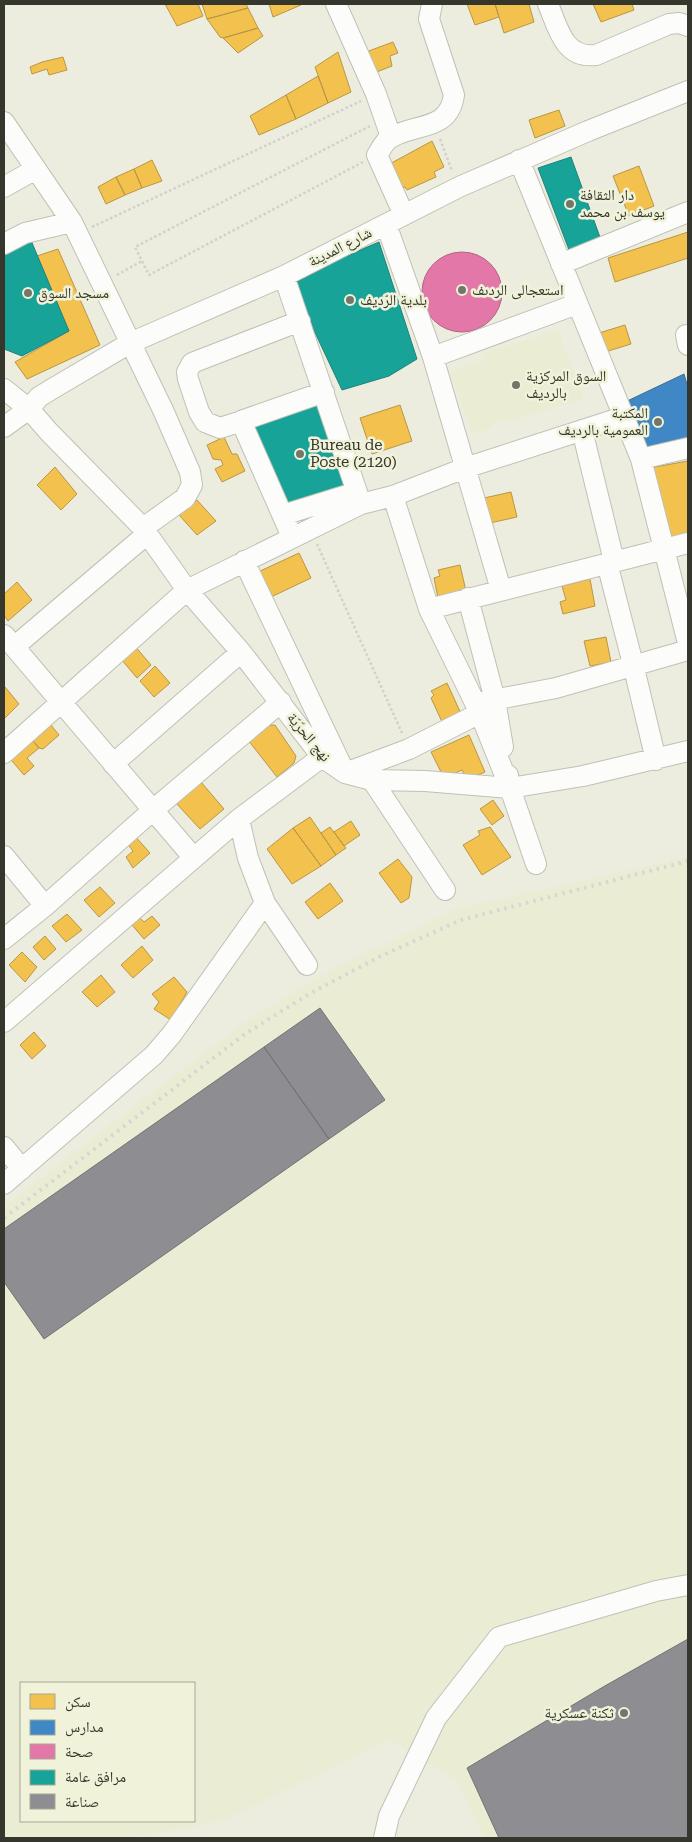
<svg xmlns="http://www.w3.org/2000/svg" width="692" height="1842" font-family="'Roboto Serif','Noto Naskh Arabic',serif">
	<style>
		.built { fill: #ebecd4; fill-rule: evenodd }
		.homes { fill: #f2c14e; stroke: #b99744 }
		.schools { fill: #3f88c5; stroke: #3c6f97 }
		.health { fill: #e377a8; stroke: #af6483 }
		.public { fill: #17a398; stroke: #208278 }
		.industry { fill: #8d8d92; stroke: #737373 }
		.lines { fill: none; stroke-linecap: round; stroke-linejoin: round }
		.minor-casing { stroke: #c0c0b6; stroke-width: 22 }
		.path { stroke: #d0d0cc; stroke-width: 2.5; stroke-dasharray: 2.5 2.5; stroke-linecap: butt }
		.minor { stroke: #fcfcfa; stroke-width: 20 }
		.rail { stroke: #d7d7d2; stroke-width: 4; stroke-dasharray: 2.5 5; stroke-linecap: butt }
		.poi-dot { fill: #75766b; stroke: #f0f3d9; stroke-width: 2 }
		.labels { text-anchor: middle; stroke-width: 5; stroke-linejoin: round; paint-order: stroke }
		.poi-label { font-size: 15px; fill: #35362c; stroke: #f0f3d9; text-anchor: start }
		.street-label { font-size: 15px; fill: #35362c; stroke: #f0f3d9 }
	</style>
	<rect width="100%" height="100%" fill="#eceddf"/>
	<path class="built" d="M 558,331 L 584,399 L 506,422 L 503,419 L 493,423 L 489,429 L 472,434 L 450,371 L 484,360 L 482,353 Z
		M 688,857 L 688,1838 L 484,1838 L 458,1781 L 389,1739 L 222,1821 L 128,1838 L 4,1838 L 4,1206 L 242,1024 L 331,970 L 456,909 ZM 21,1683 L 194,1683 L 194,1821 L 21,1821 Z"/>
	<path class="homes" d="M 165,4 L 198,4 L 203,16 L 177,26 Z
		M 202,4 L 246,4 L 248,8 L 207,19 Z
		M 269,4 L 301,4 L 301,5 L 273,17 Z
		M 467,4 L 495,4 L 499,17 L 475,25 Z
		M 495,4 L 529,4 L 534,22 L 504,33 Z
		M 593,4 L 632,4 L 634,10 L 601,22 Z
		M 248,8 L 258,28 L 223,38 L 220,37 L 207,19 Z
		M 258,28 L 263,36 L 238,53 L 223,38 Z
		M 393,42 L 398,53 L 390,56 L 392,66 L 374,73 L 366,52 Z
		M 338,52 L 351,92 L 328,103 L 315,67 Z
		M 63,57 L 67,70 L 49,75 L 47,69 L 32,74 L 30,67 L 42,62 Z
		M 318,76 L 328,103 L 296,119 L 286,95 Z
		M 286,95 L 296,119 L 259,135 L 250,116 Z
		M 559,110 L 565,126 L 535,138 L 529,120 Z
		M 432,141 L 444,167 L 434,172 L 436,177 L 407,190 L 405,187 L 400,188 L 384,167 Z
		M 152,160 L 162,181 L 142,188 L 134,169 Z
		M 639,166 L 654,206 L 629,216 L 613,176 Z
		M 134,169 L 142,188 L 125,195 L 116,177 Z
		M 116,177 L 125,195 L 106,204 L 98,187 Z
		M 688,232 L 688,258 L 615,282 L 608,258 Z
		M 58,249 L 100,345 L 27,379 L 15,362 L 69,331 L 37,256 Z
		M 625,325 L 631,344 L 605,352 L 599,333 Z
		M 400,405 L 412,441 L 372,454 L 360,418 Z
		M 224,437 L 232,454 L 237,454 L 245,471 L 222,482 L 215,469 L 223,465 L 221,460 L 213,459 L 207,445 Z
		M 688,461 L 688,542 L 666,547 L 649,468 Z
		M 55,467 L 77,494 L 61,510 L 37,485 Z
		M 511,492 L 517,517 L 490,523 L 484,498 Z
		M 197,500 L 216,521 L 197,535 L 179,515 Z
		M 299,553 L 311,578 L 271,597 L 258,572 Z
		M 460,565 L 466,591 L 438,598 L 434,578 L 440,576 L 438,570 Z
		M 590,579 L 595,606 L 563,614 L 560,602 L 566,600 L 562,586 Z
		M 17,582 L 32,600 L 8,621 L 4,615 L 4,594 Z
		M 606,637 L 611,662 L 590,666 L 584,641 Z
		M 134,645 L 151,665 L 137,678 L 121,659 Z
		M 155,666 L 170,683 L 154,697 L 140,681 Z
		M 447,683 L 462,716 L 443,724 L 431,698 L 434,695 L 431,691 Z
		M 5,687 L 19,704 L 4,719 L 4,688 Z
		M 46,719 L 59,735 L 43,749 L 39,748 L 28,735 Z
		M 275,725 L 296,756 L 294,763 L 277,777 L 248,740 L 264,726 Z
		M 28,735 L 39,748 L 27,758 L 34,766 L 24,775 L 6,754 Z
		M 469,735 L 485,772 L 467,780 L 462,770 L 444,778 L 431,752 Z
		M 201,782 L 224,809 L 200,829 L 176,803 Z
		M 493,800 L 504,816 L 492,825 L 480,809 Z
		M 310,817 L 336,855 L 321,866 L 293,828 Z
		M 351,821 L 360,835 L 344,846 L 334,832 Z
		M 330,827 L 346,848 L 336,855 L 321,833 Z
		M 490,827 L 511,857 L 482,875 L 463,845 L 480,835 L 478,831 Z
		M 293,828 L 321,866 L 292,884 L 267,849 Z
		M 134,835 L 150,853 L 133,868 L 126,857 L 133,851 L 126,842 Z
		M 398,859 L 412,877 L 409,898 L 401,903 L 379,873 Z
		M 330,883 L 343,901 L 318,919 L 305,902 Z
		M 100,887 L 115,903 L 99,917 L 84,900 Z
		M 67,914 L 82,930 L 66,942 L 52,926 Z
		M 152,916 L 160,925 L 144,939 L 132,925 L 140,918 L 144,922 Z
		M 45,936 L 56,949 L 44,960 L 33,947 Z
		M 142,946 L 153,960 L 133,978 L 121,965 Z
		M 22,952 L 37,967 L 25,982 L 9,965 Z
		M 101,975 L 115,992 L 97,1007 L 82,992 Z
		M 174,977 L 187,992 L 171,1020 L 154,1009 L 159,1002 L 152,994 Z
		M 34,1032 L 46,1046 L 32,1059 L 20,1045 Z"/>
	<path class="schools" d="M 684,374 L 688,388 L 688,440 L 637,449 L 623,403 Z"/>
	<path class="health" d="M422 292a40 40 0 1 1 80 0a40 40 0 1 1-80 0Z"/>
	<path class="public" d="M 571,157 L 601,240 L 571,255 L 538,168 Z
		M 30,238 L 69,331 L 22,356 L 4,349 L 4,254 Z
		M 379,242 L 417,359 L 389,376 L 342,390 L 310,322 L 295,278 Z
		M 318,403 L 349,484 L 283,507 L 250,425 Z"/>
	<path class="industry" d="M 320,1008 L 385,1100 L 329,1139 L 264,1047 Z
		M 264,1047 L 329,1139 L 44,1339 L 4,1282 L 4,1229 Z
		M 688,1639 L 688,1838 L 499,1838 L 467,1768 L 603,1687 Z"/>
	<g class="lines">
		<defs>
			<path id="minor" d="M 336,4 L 376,94 L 391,137
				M 548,4 C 558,28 564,59 596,55 L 669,24 L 679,23 L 688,26
				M 4,122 L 72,222 L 163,410 L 190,472 L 192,485 L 185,498 L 143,528
				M 519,160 L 641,459 L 688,643
				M 4,187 L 36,169
				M 404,215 L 377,155 C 381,149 385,140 392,137 C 417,123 449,131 454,95 L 429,19 L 432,4
				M 386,224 L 433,357 L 501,590
				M 4,244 L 25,233 L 72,222
				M 561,264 L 688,212
				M 284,276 L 361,504
				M 686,335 L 688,345
				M 433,357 L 577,304
				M 4,389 L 29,409 L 49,432 L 143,528 L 187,590 L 241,652 L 322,757 L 345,773 L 372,780 L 425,781 L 510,788 L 583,776 L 688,751
				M 242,421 L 220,428 L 205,422 L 199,412 L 188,379 L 187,372 L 192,363 L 300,321
				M 4,427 L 29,409 L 39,397 L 52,389 L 130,343 L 284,276 L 459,187 L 588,131 L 688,91
				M 582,430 L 614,561
				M 641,459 L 688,448
				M 393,496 L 429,609 L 480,713 L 510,788
				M 283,515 L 357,492
				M 292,537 L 241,421 L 324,392
				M 244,561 L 345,773 L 409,749 L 480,713
				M 607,563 L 633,664 L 656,760
				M 468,598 L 495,700 L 503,747
				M 429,609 L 688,543
				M 4,635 L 193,857
				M 14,647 L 147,534
				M 482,702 L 556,688 L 688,650
				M 4,753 L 187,590 L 361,504 L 393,496 L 465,468 L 623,417
				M 113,764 L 241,652
				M 508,775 L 510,788 L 536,864
				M 372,780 L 445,890
				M 4,856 L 45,906
				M 265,903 L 307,965
				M 4,939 L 45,906 L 153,810 L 281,702
				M 4,1022 L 239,819 L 322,757
				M 4,1147 L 22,1169
				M 4,1184 L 154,1055 L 172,1034 L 265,903 L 248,858 L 239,819
				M 384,1838 L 389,1816 L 436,1718 L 499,1637 L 656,1591 L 688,1585"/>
		</defs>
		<use href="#minor" class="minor-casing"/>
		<path class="path" d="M 440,139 L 452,171
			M 363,162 L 149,275 L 135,247 L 370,126
			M 92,227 L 361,101
			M 117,275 L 142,261
			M 317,544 L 402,733"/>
		<use href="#minor" class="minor"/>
		<path class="rail" d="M 4,1218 L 245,1034 L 309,994 L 381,956 L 461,920 L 688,861"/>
	</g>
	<g class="poi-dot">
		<circle cx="570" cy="204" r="5"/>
		<circle cx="462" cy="290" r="5"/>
		<circle cx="28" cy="293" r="5"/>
		<circle cx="350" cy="300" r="5"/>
		<circle cx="516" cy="385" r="5"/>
		<circle cx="658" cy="422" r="5"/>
		<circle cx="300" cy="454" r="5"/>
		<circle cx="624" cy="1713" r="5"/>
	</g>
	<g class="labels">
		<g class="poi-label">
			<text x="580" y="200">دار الثقافة<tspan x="580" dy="17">يوسف بن محمد</tspan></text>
			<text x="472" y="295">استعجالى الردىف</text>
			<text x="38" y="298">مسجد السوق</text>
			<text x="360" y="305">بلدية الرّديف</text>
			<text x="526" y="381">السوق المركزية<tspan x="526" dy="17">بالرديف</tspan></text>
			<text x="648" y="418" text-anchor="end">المكتبة<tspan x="648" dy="17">العمومية بالرديف</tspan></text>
			<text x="310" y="450">Bureau de<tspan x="310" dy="17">Poste (2120)</tspan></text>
			<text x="614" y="1718" text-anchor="end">ثكنة عسكرية</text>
		</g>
		<g class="street-label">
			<text transform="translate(340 247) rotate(-27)" y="5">شارع المدينة</text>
			<text transform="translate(309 737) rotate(50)" y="5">نهج الحرّيّة</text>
		</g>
	</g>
	<rect width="692" height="1842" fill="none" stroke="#35362c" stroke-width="10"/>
	<rect x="20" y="1682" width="175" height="140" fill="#f0f3d9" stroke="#a5a794"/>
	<rect x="30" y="1694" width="25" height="15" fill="#f2c14e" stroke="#a5a794"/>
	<text x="65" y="1707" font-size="15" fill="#35362c">سكن</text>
	<rect x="30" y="1720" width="25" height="15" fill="#3f88c5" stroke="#a5a794"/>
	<text x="65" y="1732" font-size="15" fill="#35362c">مدارس</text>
	<rect x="30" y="1744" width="25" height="15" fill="#e377a8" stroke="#a5a794"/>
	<text x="65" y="1757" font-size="15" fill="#35362c">صحة</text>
	<rect x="30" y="1770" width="25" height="15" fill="#17a398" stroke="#a5a794"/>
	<text x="65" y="1782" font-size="15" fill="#35362c">مرافق عامة</text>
	<rect x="30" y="1794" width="25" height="15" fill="#8d8d92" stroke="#a5a794"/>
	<text x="65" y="1807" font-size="15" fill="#35362c">صناعة</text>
</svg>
